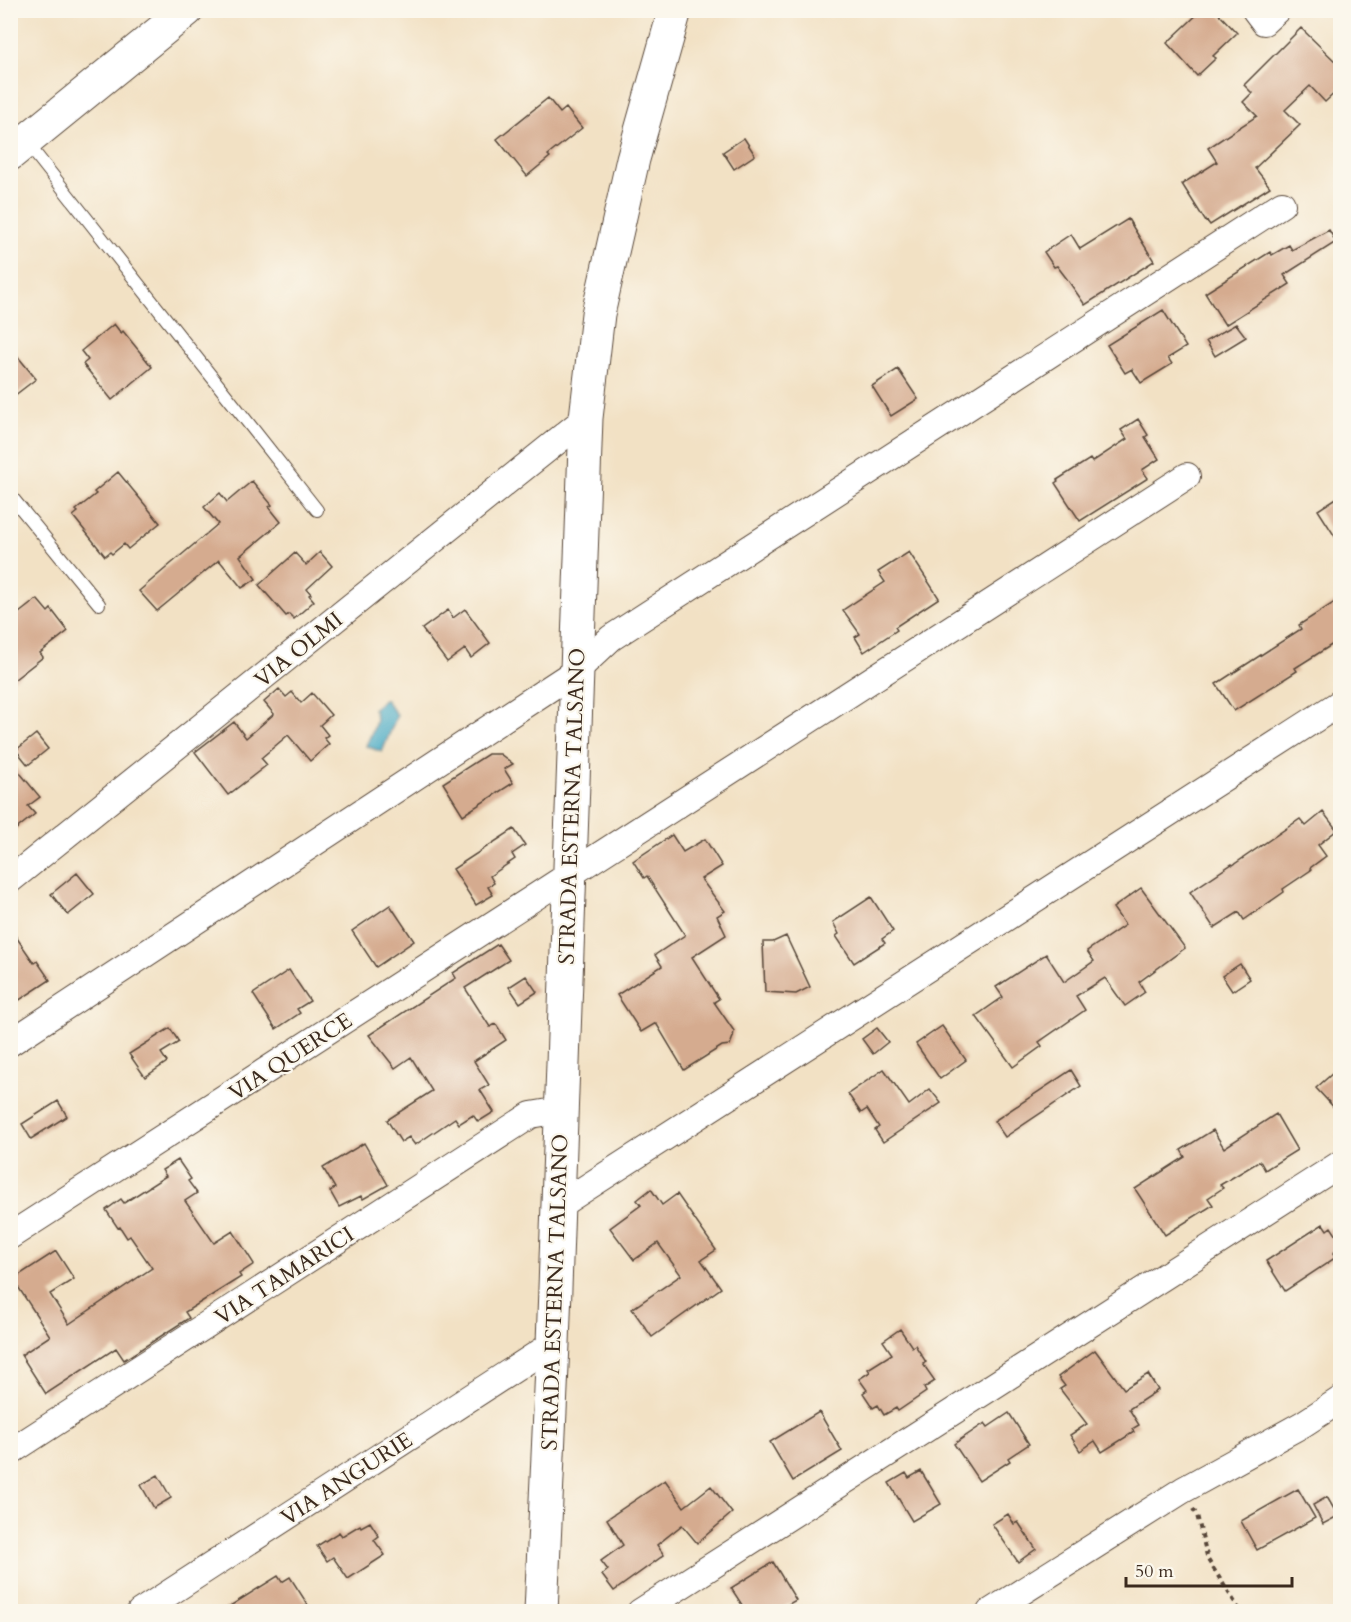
<svg xmlns="http://www.w3.org/2000/svg" width="1351" height="1622" font-family="Cardo,serif">
	<style>
		.water { fill: #43a7c3; stroke: #3f6870; stroke-width: 1.5 }
		.building { fill: #d5ab8f }
		.lines { fill: none; stroke-linecap: round; stroke-linejoin: round }
		.lane-casing { stroke: #564537; stroke-width: 14 }
		.street-casing { stroke: #564537; stroke-width: 28 }
		.secondary-casing { stroke: #564537; stroke-width: 35 }
		.path { stroke: #564537; stroke-width: 4; stroke-dasharray: 4.5 4.5; stroke-linecap: butt }
		.lane { stroke: #fff; stroke-width: 12 }
		.street { stroke: #fff; stroke-width: 26 }
		.secondary { stroke: #fff; stroke-width: 33 }
		.labels { text-anchor: middle; stroke-width: 4.5; stroke-linejoin: round; paint-order: stroke }
		.street-label { font-size: 22px; fill: #3b2a1e; stroke: #fbf7ec }
	</style>
	<rect width="100%" height="100%" fill="#fbf7ec"/>
	<filter id="ink" filterUnits="userSpaceOnUse"><feTurbulence type="fractalNoise" baseFrequency=".0167" numOctaves="2"/><feDisplacementMap in="SourceGraphic" scale="12" xChannelSelector="R" yChannelSelector="G"/><feConvolveMatrix kernelMatrix="1 2 1 2 8 2 1 2 1" color-interpolation-filters="sRGB"/></filter>
	<filter id="wash" filterUnits="userSpaceOnUse"><feTurbulence type="fractalNoise" baseFrequency=".008" numOctaves="4" result="noise"/><feDisplacementMap in="SourceGraphic" scale="24" xChannelSelector="R" yChannelSelector="G"/><feGaussianBlur stdDeviation="1.35" result="paint"/><feColorMatrix in="noise" values="0 0 0 0 0 0 0 0 0 0 0 0 0 0 0 0 0 1.4 0 .05"/><feComposite in="paint" operator="in"/></filter>
	<g filter="url(#wash)">
		<rect width="100%" height="100%" fill="#f2e1c4"/>
		<path class="water" d="M 385,699 L 397,715 L 382,752 L 366,746 C 370,735 381,720 373,709 Z"/>
		<g id="blocks">
			<path class="building" d="M 1202,10 L 1215,10 L 1237,33 L 1213,56 L 1216,58 L 1197,76 L 1167,43 Z
				M 1301,28 L 1341,67 L 1341,87 L 1325,102 L 1310,86 L 1285,110 L 1300,125 L 1255,168 L 1270,187 L 1210,225 L 1207,221 L 1206,222 L 1182,184 L 1217,162 L 1208,148 L 1257,116 L 1243,102 L 1252,93 L 1244,85 Z
				M 548,98 L 560,113 L 566,108 L 582,128 L 548,155 L 550,157 L 527,176 L 497,139 Z
				M 744,138 L 755,155 L 734,169 L 723,152 Z
				M 1128,219 L 1154,261 L 1085,305 L 1067,279 L 1057,266 L 1054,267 L 1044,252 L 1071,234 L 1080,249 Z
				M 1329,230 L 1336,242 L 1284,275 L 1290,284 L 1225,325 L 1205,293 L 1270,252 L 1272,255 L 1289,245 L 1292,250 Z
				M 1163,310 L 1186,347 L 1168,358 L 1172,364 L 1141,383 L 1132,369 L 1125,373 L 1107,345 Z
				M 114,324 L 121,333 L 123,331 L 152,367 L 112,400 L 83,364 L 88,360 L 81,351 Z
				M 1236,324 L 1246,337 L 1215,356 L 1206,341 Z
				M 10,347 L 36,379 L 10,399 Z
				M 898,369 L 918,399 L 891,416 L 872,386 Z
				M 1138,419 L 1148,435 L 1145,437 L 1159,459 L 1142,470 L 1148,478 L 1080,521 L 1055,483 L 1058,481 L 1057,480 L 1090,459 L 1092,462 L 1127,439 L 1121,430 Z
				M 118,472 L 160,523 L 128,549 L 124,544 L 112,554 L 110,552 L 105,556 L 73,516 L 78,512 L 76,510 L 96,494 L 94,492 Z
				M 252,481 L 272,505 L 269,507 L 281,522 L 240,556 L 256,579 L 242,588 L 219,560 L 157,611 L 139,591 L 218,524 L 204,507 L 220,493 L 227,502 Z
				M 1341,495 L 1341,546 L 1318,510 Z
				M 320,552 L 332,566 L 307,589 L 311,594 L 309,595 L 314,601 L 294,619 L 289,614 L 286,616 L 259,585 L 295,553 L 306,565 Z
				M 909,552 L 939,598 L 895,627 L 897,630 L 864,652 L 855,637 L 860,634 L 843,610 L 885,582 L 878,572 Z
				M 1341,598 L 1341,639 L 1295,668 L 1297,671 L 1234,711 L 1216,684 L 1301,629 L 1299,625 Z
				M 37,599 L 48,612 L 51,609 L 68,631 L 40,653 L 43,657 L 10,683 L 10,620 Z
				M 465,609 L 490,643 L 471,658 L 465,649 L 447,662 L 422,629 L 448,610 L 453,618 Z
				M 279,689 L 286,697 L 292,692 L 301,703 L 312,693 L 331,715 L 320,725 L 328,735 L 324,738 L 329,744 L 310,761 L 288,735 L 261,758 L 267,765 L 228,795 L 195,752 L 234,722 L 246,738 L 274,714 L 264,702 Z
				M 36,734 L 48,749 L 28,765 L 16,750 Z
				M 488,754 L 500,754 L 513,764 L 504,769 L 513,783 L 463,815 L 443,783 Z
				M 10,761 L 40,797 L 28,806 L 35,814 L 10,834 Z
				M 1323,812 L 1337,830 L 1318,845 L 1326,856 L 1310,868 L 1311,870 L 1283,889 L 1284,892 L 1244,920 L 1239,912 L 1214,928 L 1190,892 L 1232,864 L 1233,865 L 1300,819 L 1306,826 Z
				M 514,829 L 525,845 L 512,854 L 515,859 L 490,876 L 494,883 L 488,887 L 493,895 L 476,905 L 453,869 Z
				M 672,835 L 683,852 L 705,839 L 722,866 L 701,879 L 725,911 L 717,916 L 726,935 L 692,957 L 719,999 L 714,1002 L 734,1031 L 733,1037 L 730,1045 L 722,1046 L 684,1070 L 656,1023 L 641,1032 L 617,995 L 662,966 L 655,955 L 685,935 L 647,876 L 644,878 L 633,861 Z
				M 77,873 L 94,894 L 68,915 L 51,894 Z
				M 1141,888 L 1185,948 L 1139,982 L 1145,992 L 1125,1006 L 1105,978 L 1076,996 L 1085,1010 L 1039,1042 L 1042,1046 L 1013,1067 L 976,1016 L 1003,997 L 996,987 L 1046,954 L 1064,982 L 1094,961 L 1087,951 L 1125,925 L 1113,908 Z
				M 871,897 L 893,931 L 882,939 L 885,943 L 854,963 L 836,936 L 839,934 L 833,922 Z
				M 390,905 L 414,941 L 376,967 L 352,931 Z
				M 10,928 L 34,963 L 37,961 L 50,980 L 18,1001 L 10,989 Z
				M 786,936 L 810,987 L 796,994 L 765,992 L 763,942 L 773,942 Z
				M 498,944 L 509,960 L 465,988 L 490,1027 L 496,1024 L 506,1040 L 474,1061 L 489,1085 L 480,1090 L 494,1112 L 478,1122 L 473,1115 L 459,1124 L 455,1118 L 415,1145 L 409,1137 L 401,1142 L 387,1120 L 432,1091 L 411,1057 L 395,1068 L 369,1035 L 456,978 L 453,973 Z
				M 1240,964 L 1250,979 L 1232,991 L 1222,976 Z
				M 289,970 L 310,1001 L 297,1009 L 300,1013 L 276,1029 L 253,994 Z
				M 526,976 L 537,992 L 520,1003 L 509,987 Z
				M 942,1026 L 966,1060 L 940,1079 L 916,1044 Z
				M 170,1028 L 179,1042 L 161,1053 L 167,1062 L 145,1077 L 129,1054 Z
				M 877,1028 L 888,1042 L 873,1054 L 862,1039 Z
				M 1341,1066 L 1341,1115 L 1316,1088 Z
				M 884,1069 L 909,1105 L 930,1089 L 941,1103 L 883,1142 L 875,1130 L 879,1127 L 867,1109 L 861,1113 L 848,1094 Z
				M 1071,1070 L 1081,1086 L 1005,1137 L 994,1121 Z
				M 58,1101 L 67,1116 L 31,1139 L 22,1124 Z
				M 1276,1114 L 1297,1150 L 1265,1170 L 1260,1161 L 1220,1185 L 1223,1188 L 1208,1198 L 1213,1205 L 1165,1235 L 1135,1189 L 1185,1157 L 1181,1150 L 1213,1130 L 1224,1148 Z
				M 364,1143 L 388,1185 L 363,1199 L 361,1196 L 339,1207 L 330,1191 L 335,1188 L 323,1168 Z
				M 178,1160 L 191,1179 L 188,1181 L 197,1193 L 185,1201 L 214,1243 L 233,1231 L 254,1264 L 239,1274 L 241,1277 L 185,1312 L 189,1318 L 124,1360 L 116,1348 L 46,1394 L 21,1355 L 50,1336 L 13,1279 L 56,1251 L 74,1279 L 50,1294 L 69,1324 L 152,1268 L 130,1236 L 127,1238 L 120,1227 L 118,1228 L 106,1210 L 121,1199 L 124,1203 L 166,1176 L 162,1170 Z
				M 651,1189 L 662,1205 L 677,1194 L 716,1250 L 701,1260 L 721,1288 L 652,1337 L 632,1309 L 681,1275 L 658,1243 L 634,1260 L 610,1228 L 641,1205 L 637,1200 Z
				M 1323,1224 L 1327,1230 L 1331,1227 L 1341,1242 L 1341,1248 L 1333,1253 L 1335,1258 L 1285,1291 L 1266,1261 Z
				M 900,1329 L 912,1347 L 915,1345 L 926,1362 L 923,1364 L 935,1381 L 924,1388 L 926,1392 L 898,1411 L 896,1408 L 884,1415 L 878,1405 L 873,1408 L 863,1393 L 867,1390 L 859,1379 L 870,1372 L 868,1369 L 892,1354 L 883,1341 Z
				M 1095,1350 L 1124,1389 L 1148,1374 L 1158,1390 L 1129,1409 L 1139,1425 L 1132,1429 L 1134,1432 L 1102,1452 L 1095,1441 L 1080,1451 L 1070,1435 L 1087,1424 L 1060,1389 L 1065,1386 L 1058,1377 Z
				M 819,1412 L 842,1451 L 793,1481 L 770,1442 Z
				M 1009,1413 L 1029,1444 L 1008,1458 L 1010,1461 L 979,1481 L 954,1444 L 985,1423 L 988,1427 Z
				M 921,1471 L 941,1504 L 912,1521 L 889,1483 L 906,1473 L 909,1478 Z
				M 158,1475 L 171,1498 L 154,1508 L 141,1485 Z
				M 665,1480 L 684,1507 L 711,1486 L 732,1513 L 697,1543 L 682,1525 L 657,1545 L 664,1555 L 614,1591 L 602,1575 L 608,1570 L 601,1561 L 623,1545 L 607,1519 Z
				M 1298,1489 L 1315,1518 L 1257,1550 L 1241,1521 Z
				M 1327,1497 L 1338,1516 L 1323,1524 L 1313,1505 Z
				M 1008,1514 L 1014,1524 L 1018,1522 L 1036,1549 L 1018,1562 L 992,1524 Z
				M 370,1522 L 379,1536 L 374,1540 L 385,1555 L 348,1579 L 333,1557 L 327,1561 L 317,1546 L 339,1532 L 342,1536 L 360,1525 L 361,1527 Z
				M 773,1562 L 796,1600 L 777,1611 L 746,1611 L 731,1588 Z
				M 278,1576 L 282,1582 L 290,1577 L 308,1605 L 298,1611 L 222,1611 Z"/>
		</g>
	</g>
	<g filter="url(#ink)">
		<use href="#blocks" fill-opacity="0" stroke="#564537" stroke-width="1.5"/>
		<g class="lines">
			<defs>
				<path id="lane" d="M 27,143 L 317,510
					M 10,495 L 99,604"/>
				<path id="street" d="M 1255,10 L 1264,22 L 1277,10
					M 10,880 L 586,418
					M 10,1043 L 576,671 L 611,638 L 1282,204
					M 558,1206 L 1340,703
					M 10,1236 L 1187,476
					M 10,1452 L 531,1115 L 561,1110
					M 140,1612 L 553,1344
					M 640,1612 L 1340,1164
					M 990,1612 L 1183,1490 L 1303,1424 L 1340,1400"/>
				<path id="secondary" d="M 10,154 L 187,10
					M 541,1612 L 553,1344 L 586,418 L 598,314 L 633,159 L 675,10"/>
			</defs>
			<use href="#lane" class="lane-casing"/>
			<use href="#street" class="street-casing"/>
			<use href="#secondary" class="secondary-casing"/>
			<path class="path" d="M 1193,1509 L 1197,1515 L 1208,1560 L 1241,1612"/>
			<use href="#lane" class="lane"/>
			<use href="#street" class="street"/>
			<use href="#secondary" class="secondary"/>
		</g>
	</g>
	<g class="labels">
		<g class="street-label">
			<text transform="translate(298 649) rotate(-39)" y="8">VIA OLMI</text>
			<text transform="translate(571 806) rotate(-88)" y="8">STRADA ESTERNA TALSANO</text>
			<text transform="translate(290 1056) rotate(-33)" y="8">VIA QUERCE</text>
			<text transform="translate(284 1275) rotate(-33)" y="8">VIA TAMARICI</text>
			<text transform="translate(554 1292) rotate(-88)" y="8">STRADA ESTERNA TALSANO</text>
			<text transform="translate(346 1478) rotate(-33)" y="8">VIA ANGURIE</text>
		</g>
	</g>
	<rect width="1351" height="1622" fill="none" stroke="#fbf7ec" stroke-width="36"/>
	<path d="M1126 1577v9h166v-9" fill="none" stroke="#3b2a1e" stroke-width="3"/>
	<text x="1135" y="1577" font-size="18" fill="#3b2a1e" stroke="#fbf7ec" stroke-width="4.5" paint-order="stroke">50 m</text>
</svg>
